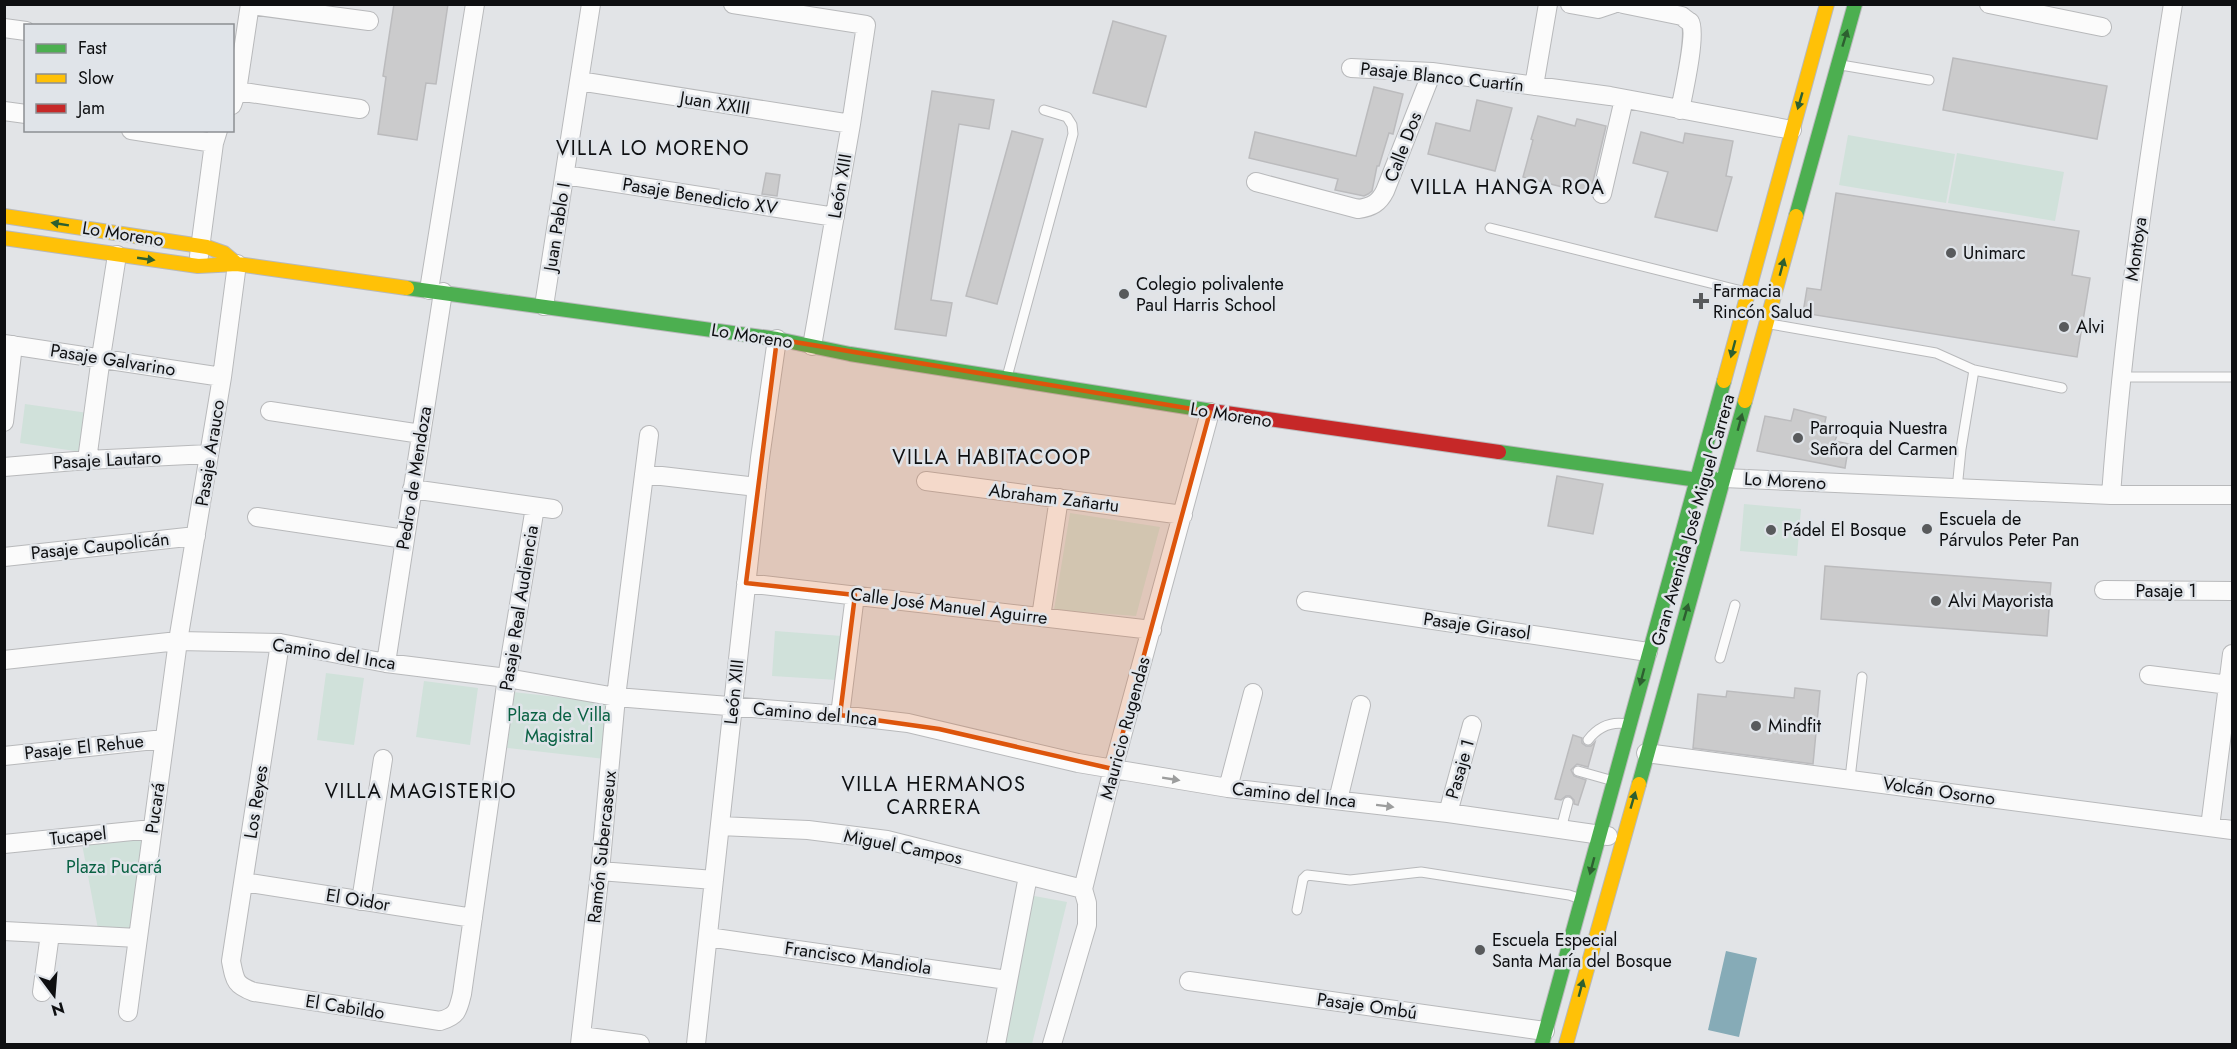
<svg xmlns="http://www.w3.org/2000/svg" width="2237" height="1049" font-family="Jost,sans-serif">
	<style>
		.green { fill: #d0e1da }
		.water { fill: #86abb7 }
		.building { fill: #cbcbcc; stroke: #bbbbbd; stroke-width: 1.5 }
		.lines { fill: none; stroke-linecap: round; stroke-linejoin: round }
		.lane-casing { stroke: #b8b9bb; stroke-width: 11 }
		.street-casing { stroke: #b8b9bb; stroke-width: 20 }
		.fast-casing { stroke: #b8b9bb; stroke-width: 16 }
		.slow-casing { stroke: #b8b9bb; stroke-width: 16 }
		.jam-casing { stroke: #b8b9bb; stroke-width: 16 }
		.lane { stroke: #fbfbfb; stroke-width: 9 }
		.street { stroke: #fbfbfb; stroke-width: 18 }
		.fast { stroke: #4caf50; stroke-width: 14 }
		.slow { stroke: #ffc107; stroke-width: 14 }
		.jam { stroke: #c62828; stroke-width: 14 }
		.oneway { fill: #2d5f30 }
		.oneway2 { fill: #9c9d9d }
		.marked { fill: #dd550c; fill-opacity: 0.2; stroke: #dd550c; stroke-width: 4.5; stroke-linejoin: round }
		.poi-dot { fill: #585a5c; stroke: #e0e4e9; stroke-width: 2 }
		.labels { text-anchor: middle; stroke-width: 5; stroke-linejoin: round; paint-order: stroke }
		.street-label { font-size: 18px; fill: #0e0f11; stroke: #e0e4e9 }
		.poi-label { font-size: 18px; fill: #0e0f11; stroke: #e0e4e9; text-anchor: start }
		.park-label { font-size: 18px; fill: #096143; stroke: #e0e4e9 }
		.neighbourhood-label { font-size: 20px; letter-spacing: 1.5px; fill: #0e0f11; stroke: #e0e4e9 }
	</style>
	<rect width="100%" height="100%" fill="#e2e4e7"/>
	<path class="green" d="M 1848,135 L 1955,154 L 1946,203 L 1839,185 Z
		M 1957,153 L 2064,172 L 2055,221 L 1948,203 Z
		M 25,404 L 88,413 L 82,452 L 20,443 Z
		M 1744,504 L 1801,509 L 1797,556 L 1740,551 Z
		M 1070,513 L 1160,527 L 1136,616 L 1054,610 Z
		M 775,631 L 842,636 L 838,680 L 772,676 Z
		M 326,673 L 364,678 L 354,745 L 317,740 Z
		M 424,681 L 478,688 L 470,745 L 416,737 Z
		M 513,692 L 611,703 L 605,759 L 507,748 Z
		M 144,838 L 131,929 L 98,929 L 82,844 Z
		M 1029,895 L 1067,902 L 1032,1044 L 1002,1044 Z"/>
	<path class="water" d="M 1726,951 L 1757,958 L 1739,1037 L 1708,1030 Z"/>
	<path class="building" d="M 394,4 L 448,4 L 436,84 L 426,83 L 417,140 L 378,134 L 386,77 L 383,76 Z
		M 1113,21 L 1166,36 L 1146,107 L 1093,93 Z
		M 1953,58 L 2107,86 L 2097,139 L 1943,110 Z
		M 1374,87 L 1403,94 L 1393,134 L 1389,133 L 1379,166 L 1377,166 L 1372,191 L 1368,194 L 1364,196 L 1335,190 L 1338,179 L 1249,158 L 1255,132 L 1356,156 Z
		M 932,91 L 994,100 L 989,129 L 959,124 L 931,300 L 952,303 L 946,336 L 895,329 Z
		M 1477,100 L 1512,108 L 1495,171 L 1428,154 L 1436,123 L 1470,131 Z
		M 1538,116 L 1575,126 L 1577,119 L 1606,126 L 1590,194 L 1523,177 L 1533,140 L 1531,139 Z
		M 1012,131 L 1043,139 L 997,304 L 966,296 Z
		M 1641,132 L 1683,143 L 1685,133 L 1733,141 L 1726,176 L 1732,177 L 1717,231 L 1655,217 L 1668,172 L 1633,163 Z
		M 766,173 L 780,175 L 777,196 L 762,194 Z
		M 1836,193 L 2079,231 L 2072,275 L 2090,278 L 2077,357 L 1803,313 L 1807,288 L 1821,290 Z
		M 1794,409 L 1826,417 L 1823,432 L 1837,435 L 1835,441 L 1849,444 L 1845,468 L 1757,451 L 1765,416 L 1791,421 Z
		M 1557,476 L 1603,484 L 1593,534 L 1548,526 Z
		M 1825,566 L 2051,583 L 2047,636 L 1821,619 Z
		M 1795,688 L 1820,691 L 1813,764 L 1693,748 L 1698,694 L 1726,697 L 1727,691 L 1794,698 Z
		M 1573,735 L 1582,738 L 1582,743 L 1586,746 L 1591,746 L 1595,742 L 1588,767 L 1577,764 L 1571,770 L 1574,776 L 1586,780 L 1578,805 L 1574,804 L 1574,800 L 1570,796 L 1566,796 L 1561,800 L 1555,799 Z"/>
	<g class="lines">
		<defs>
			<path id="lane" d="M 1841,65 L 1929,80
				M 1490,228 L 1746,292
				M 1770,324 L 1936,353 L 1974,370 L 2062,388
				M 1007,377 L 1073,134 L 1072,125 L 1067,117 L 1044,110
				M 2121,377 L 2232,377
				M 1957,489 L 1961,449 L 1974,370
				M 1720,658 L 1735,605
				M 1588,740 C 1598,727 1610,721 1627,724
				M 1578,771 L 1610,780
				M 1850,778 L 1862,677
				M 1561,829 L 1568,802
				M 1297,910 L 1303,879 L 1307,875 L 1350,880 L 1421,872 L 1569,895 L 1578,898"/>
			<path id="street" d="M 733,4 L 866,25 L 851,124 L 812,346
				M 1570,4 L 1598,9 L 1613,4
				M 1623,4 L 1682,16 C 1683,17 1689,22 1690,22 C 1697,32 1683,95 1680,110
				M 1989,4 L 2102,27
				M 250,5 L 369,21
				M 4,28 L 26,31
				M 1351,68 L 1432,72 L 1610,96 L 1792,130
				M 579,81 L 851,124
				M 1534,86 L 1548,4
				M 237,91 L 360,109
				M 232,105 L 237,91 L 250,4
				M 4,111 L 26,114
				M 131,130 L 214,143
				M 565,175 L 835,217
				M 1256,182 L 1358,209 C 1372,207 1379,203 1385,191 L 1432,72
				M 1602,194 L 1624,99
				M 199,256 L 214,143 L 218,130
				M 429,290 L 475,4
				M 544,306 L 591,4
				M 4,344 L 222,377
				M 270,411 L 421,434
				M 4,422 L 13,345
				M 87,460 L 101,357 L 117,255
				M 4,467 L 87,460 L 209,454
				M 644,474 L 757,487
				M 1724,478 L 2111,495 L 2232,495
				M 926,481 L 1183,515
				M 412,489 L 553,509
				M 2111,495 C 2123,330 2147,168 2173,4
				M 257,517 L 405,539
				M 4,557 L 196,536
				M 746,583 L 1152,630
				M 2104,590 L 2232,591
				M 1306,601 L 1648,652
				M 1041,617 L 1059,498
				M 280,643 L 231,961 C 235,981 235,985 254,992 L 440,1021 C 457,1016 458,1011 462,994 L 507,678 L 535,507
				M 4,660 L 178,641 L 280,643 L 386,663 L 507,678 L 616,697 L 840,715 L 908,723 L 1078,763 L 1228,788 L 1448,813 L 1608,836
				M 386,663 L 443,292
				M 2149,675 L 2229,685
				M 840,715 L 855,595
				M 1646,753 L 2232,830
				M 4,756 L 164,739
				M 1228,788 L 1253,693
				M 1338,800 L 1361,705
				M 1448,813 L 1472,725
				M 720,826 L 808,830 L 887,840 L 1083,889
				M 2210,827 L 2232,654
				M 4,844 L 152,829
				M 600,871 L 714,880
				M 244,882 L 473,918
				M 361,901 L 383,759
				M 4,931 L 138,938
				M 708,937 L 1007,980
				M 1189,981 L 1545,1031
				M 42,992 L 50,934
				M 128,1012 L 178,641 L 222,377 L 237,264
				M 581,1036 L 640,1044
				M 580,1044 L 600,871 L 616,697 L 649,435
				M 696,1044 L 760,458 L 777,339
				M 996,1044 L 1028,876
				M 1052,1044 L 1087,925 L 1087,903 L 1083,889 L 1113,769 L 1210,412"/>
			<path id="fast" d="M 1796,216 L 1855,4
				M 407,288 L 777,339 L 850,354 L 1212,411
				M 1499,452 L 1698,480 L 1715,479
				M 1639,784 L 1745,401
				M 1542,1044 L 1724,381"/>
			<path id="slow" d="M 4,216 L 207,247 L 224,253 L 237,264
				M 4,238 L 198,266 L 237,264 L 407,288
				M 1724,381 L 1827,4
				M 1745,401 L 1796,216
				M 1566,1044 L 1639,784"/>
			<path id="jam" d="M 1212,411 L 1499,452"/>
		</defs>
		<use href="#lane" class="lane-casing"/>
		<use href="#street" class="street-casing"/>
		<use href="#fast" class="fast-casing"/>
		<use href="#slow" class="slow-casing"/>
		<use href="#jam" class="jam-casing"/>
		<use href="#lane" class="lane"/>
		<use href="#street" class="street"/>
		<use href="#fast" class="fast"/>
		<use href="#slow" class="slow"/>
		<use href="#jam" class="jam"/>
	</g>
	<defs><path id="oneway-solid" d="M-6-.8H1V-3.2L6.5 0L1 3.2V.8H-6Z" transform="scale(1.5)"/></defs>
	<g class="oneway">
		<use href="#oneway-solid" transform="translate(1845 38) rotate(-73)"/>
		<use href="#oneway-solid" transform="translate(1800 101) rotate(106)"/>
		<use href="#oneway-solid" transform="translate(60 224) rotate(-171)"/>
		<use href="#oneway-solid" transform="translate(146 259) rotate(8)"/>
		<use href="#oneway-solid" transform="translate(1782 267) rotate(-75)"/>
		<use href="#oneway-solid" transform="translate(1733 349) rotate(105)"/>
		<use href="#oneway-solid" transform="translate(1740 422) rotate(-75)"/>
		<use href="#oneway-solid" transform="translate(1686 612) rotate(-74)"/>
		<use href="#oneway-solid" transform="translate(1642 677) rotate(105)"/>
		<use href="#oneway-solid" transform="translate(1633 800) rotate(-74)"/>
		<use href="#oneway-solid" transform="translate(1592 866) rotate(105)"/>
		<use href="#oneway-solid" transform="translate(1581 988) rotate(-75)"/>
	</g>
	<g class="oneway2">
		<use href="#oneway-solid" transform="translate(1171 779) rotate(9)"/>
		<use href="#oneway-solid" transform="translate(1385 806) rotate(7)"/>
	</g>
	<path class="marked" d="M 777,339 L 1210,412 L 1113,769 L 939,729 L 840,715 L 855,595 L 746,583 Z"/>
	<g class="poi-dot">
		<circle cx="1951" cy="253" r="6"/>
		<circle cx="1124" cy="294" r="6"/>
		<path d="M1698 292h6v6h6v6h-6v6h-6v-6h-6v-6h6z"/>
		<circle cx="2064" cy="327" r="6"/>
		<circle cx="1798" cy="438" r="6"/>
		<circle cx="1927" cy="529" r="6"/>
		<circle cx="1771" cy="530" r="6"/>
		<circle cx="1936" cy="601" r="6"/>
		<circle cx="1756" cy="726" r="6"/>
		<circle cx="1480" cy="950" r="6"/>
	</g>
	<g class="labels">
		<g class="street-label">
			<text transform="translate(1442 77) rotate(6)" y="6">Pasaje Blanco Cuartín</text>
			<text transform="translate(715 103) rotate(9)" y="6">Juan XXIII</text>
			<text transform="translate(1403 147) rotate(-69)" y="6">Calle Dos</text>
			<text transform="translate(840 186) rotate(-80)" y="6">León XIII</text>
			<text transform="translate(700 196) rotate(9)" y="6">Pasaje Benedicto XV</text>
			<text transform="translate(557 227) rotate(-81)" y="6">Juan Pablo I</text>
			<text transform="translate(123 234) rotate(9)" y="6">Lo Moreno</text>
			<text transform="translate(2136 249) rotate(-82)" y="6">Montoya</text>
			<text transform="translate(752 336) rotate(9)" y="6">Lo Moreno</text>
			<text transform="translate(113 360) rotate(9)" y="6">Pasaje Galvarino</text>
			<text transform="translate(1231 415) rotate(9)" y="6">Lo Moreno</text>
			<text transform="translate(210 453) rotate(-81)" y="6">Pasaje Arauco</text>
			<text transform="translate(107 460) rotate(-3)" y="6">Pasaje Lautaro</text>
			<text transform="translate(414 478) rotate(-81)" y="6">Pedro de Mendoza</text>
			<text transform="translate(1785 481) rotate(3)" y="6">Lo Moreno</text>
			<text transform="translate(1054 498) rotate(7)" y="6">Abraham Zañartu</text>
			<text transform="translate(1693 520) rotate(-74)" y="6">Gran Avenida José Miguel Carrera</text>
			<text transform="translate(100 546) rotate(-6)" y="6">Pasaje Caupolicán</text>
			<text x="2166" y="597">Pasaje 1</text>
			<text transform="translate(949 606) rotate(7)" y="6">Calle José Manuel Aguirre</text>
			<text transform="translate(519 608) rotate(-81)" y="6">Pasaje Real Audiencia</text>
			<text transform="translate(1477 626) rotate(8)" y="6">Pasaje Girasol</text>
			<text transform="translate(334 654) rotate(9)" y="6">Camino del Inca</text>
			<text transform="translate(734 692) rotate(-84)" y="6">León XIII</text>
			<text transform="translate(815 714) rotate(5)" y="6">Camino del Inca</text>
			<text transform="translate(1125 728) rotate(-75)" y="6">Mauricio Rugendas</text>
			<text transform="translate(84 747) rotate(-6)" y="6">Pasaje El Rehue</text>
			<text transform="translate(1460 769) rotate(-74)" y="6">Pasaje 1</text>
			<text transform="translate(1939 791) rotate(8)" y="6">Volcán Osorno</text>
			<text transform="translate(1294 795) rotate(6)" y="6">Camino del Inca</text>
			<text transform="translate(256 802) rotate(-81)" y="6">Los Reyes</text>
			<text transform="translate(155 808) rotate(-82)" y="6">Pucará</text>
			<text transform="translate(78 836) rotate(-6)" y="6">Tucapel</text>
			<text transform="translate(602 847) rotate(-84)" y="6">Ramón Subercaseux</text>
			<text transform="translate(903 847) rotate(11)" y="6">Miguel Campos</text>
			<text transform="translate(358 900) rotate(9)" y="6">El Oidor</text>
			<text transform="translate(858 958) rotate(8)" y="6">Francisco Mandiola</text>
			<text transform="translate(1367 1006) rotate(8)" y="6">Pasaje Ombú</text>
			<text transform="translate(345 1007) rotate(9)" y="6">El Cabildo</text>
		</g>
		<g class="poi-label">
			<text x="1963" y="259">Unimarc</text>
			<text x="1136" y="290">Colegio polivalente<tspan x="1136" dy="21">Paul Harris School</tspan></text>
			<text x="1713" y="297">Farmacia<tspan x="1713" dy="21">Rincón Salud</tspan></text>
			<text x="2076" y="333">Alvi</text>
			<text x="1810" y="434">Parroquia Nuestra<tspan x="1810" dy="21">Señora del Carmen</tspan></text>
			<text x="1939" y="525">Escuela de<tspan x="1939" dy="21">Párvulos Peter Pan</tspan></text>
			<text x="1783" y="536">Pádel El Bosque</text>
			<text x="1948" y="607">Alvi Mayorista</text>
			<text x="1768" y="732">Mindfit</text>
			<text x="1492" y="946">Escuela Especial<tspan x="1492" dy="21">Santa María del Bosque</tspan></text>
		</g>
		<g class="park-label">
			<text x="559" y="721">Plaza de Villa<tspan x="559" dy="21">Magistral</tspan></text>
			<text x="114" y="873">Plaza Pucará</text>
		</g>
		<g class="neighbourhood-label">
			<text x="653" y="155">VILLA LO MORENO</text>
			<text x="1508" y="194">VILLA HANGA ROA</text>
			<text x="992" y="464">VILLA HABITACOOP</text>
			<text x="934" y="791">VILLA HERMANOS<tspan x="934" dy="23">CARRERA</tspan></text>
			<text x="421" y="798">VILLA MAGISTERIO</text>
		</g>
	</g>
	<rect width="2237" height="1049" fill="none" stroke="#0e0f11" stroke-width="12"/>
	<rect x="24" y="24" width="210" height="108" fill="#e0e4e9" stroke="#8c8f93" stroke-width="1.5"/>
	<rect x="36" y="44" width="30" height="9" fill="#4caf50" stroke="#8c8f93" stroke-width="1.5"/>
	<text x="78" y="54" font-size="18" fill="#0e0f11">Fast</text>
	<rect x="36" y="74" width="30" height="9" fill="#ffc107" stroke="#8c8f93" stroke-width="1.5"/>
	<text x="78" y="84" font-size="18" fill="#0e0f11">Slow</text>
	<rect x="36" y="104" width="30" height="9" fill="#c62828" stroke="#8c8f93" stroke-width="1.5"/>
	<text x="78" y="114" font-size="18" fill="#0e0f11">Jam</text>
	<g transform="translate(54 995) rotate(164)" stroke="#e0e4e9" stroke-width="4.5" paint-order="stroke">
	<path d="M0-4.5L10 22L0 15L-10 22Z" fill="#0e0f11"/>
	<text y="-9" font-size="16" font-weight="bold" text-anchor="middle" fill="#0e0f11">N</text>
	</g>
</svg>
